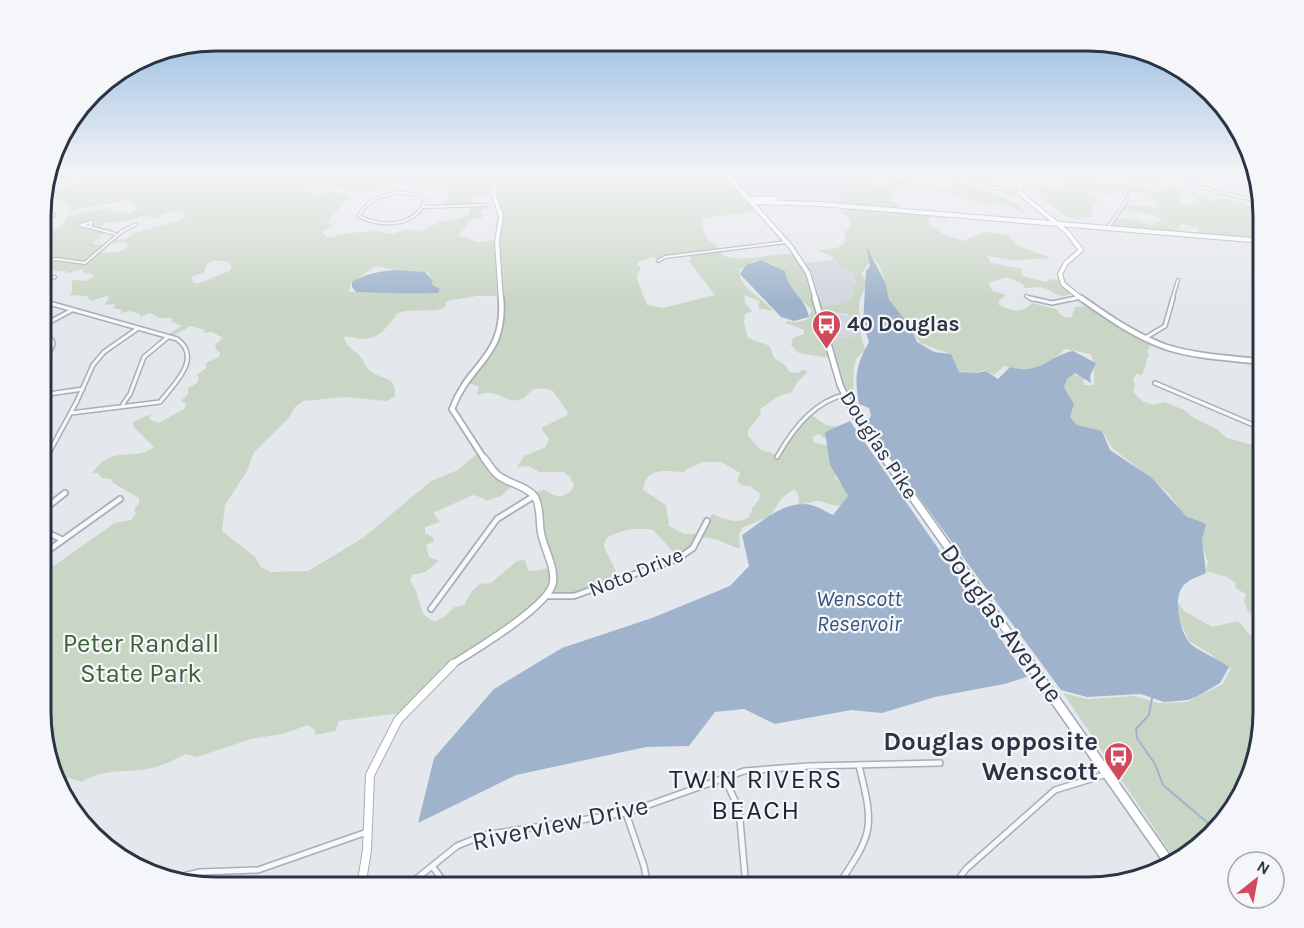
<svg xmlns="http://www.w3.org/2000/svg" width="1304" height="928" font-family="Karla,sans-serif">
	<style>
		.built { fill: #d2d6de }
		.green { fill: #c9d6c5; fill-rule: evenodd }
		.water { fill: #9fb4cc }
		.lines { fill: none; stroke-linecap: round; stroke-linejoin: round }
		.stream { stroke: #9fb4cc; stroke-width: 2 }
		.street-far3-casing { stroke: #a9aeb7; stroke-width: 4.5 }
		.street-far2-casing { stroke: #a9aeb7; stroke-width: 6 }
		.street-far1-casing { stroke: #a9aeb7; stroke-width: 8 }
		.street-casing { stroke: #a9aeb7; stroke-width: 8 }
		.secondary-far3-casing { stroke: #a9aeb7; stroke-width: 6 }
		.secondary-far2-casing { stroke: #a9aeb7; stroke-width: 8 }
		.secondary-far1-casing { stroke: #a9aeb7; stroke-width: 9 }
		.secondary-casing { stroke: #a9aeb7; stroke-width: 10 }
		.primary-far3-casing { stroke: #a3abb8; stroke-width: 6 }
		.primary-far2-casing { stroke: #a3abb8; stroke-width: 8 }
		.primary-far1-casing { stroke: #a3abb8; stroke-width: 10 }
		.primary-casing { stroke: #a3abb8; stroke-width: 12 }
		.street-far3 { stroke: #f7f8fa; stroke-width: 2 }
		.street-far2 { stroke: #f7f8fa; stroke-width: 3 }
		.street-far1 { stroke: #f7f8fa; stroke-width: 4.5 }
		.street { stroke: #f7f8fa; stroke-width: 5 }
		.secondary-far3 { stroke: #fff; stroke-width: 4 }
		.secondary-far2 { stroke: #fff; stroke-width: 4.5 }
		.secondary-far1 { stroke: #fff; stroke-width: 6 }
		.secondary { stroke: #fff; stroke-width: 8 }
		.primary-far3 { stroke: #fff; stroke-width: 4 }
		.primary-far2 { stroke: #fff; stroke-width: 5 }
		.primary-far1 { stroke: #fff; stroke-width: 7 }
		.primary { stroke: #fff; stroke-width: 9 }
		.labels { text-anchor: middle; stroke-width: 4.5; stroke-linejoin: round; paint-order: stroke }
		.poi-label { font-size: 21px; font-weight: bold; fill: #2b3445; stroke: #f4f6f9; text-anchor: start }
		.street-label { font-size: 21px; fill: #2b3445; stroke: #f4f6f9 }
		.water-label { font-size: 22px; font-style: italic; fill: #34527a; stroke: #f4f6f9 }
		.near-street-label { font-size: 26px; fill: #2b3445; stroke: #f4f6f9 }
		.near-park-label { font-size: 26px; fill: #3f6138; stroke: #f4f6f9 }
		.near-poi-label { font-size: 26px; font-weight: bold; fill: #2b3445; stroke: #f4f6f9; text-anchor: end }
		.near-neighbourhood-label { font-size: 27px; letter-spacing: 1.5px; fill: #1d2536; stroke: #f4f6f9 }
		.rim { fill: none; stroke: #2b3445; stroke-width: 3 }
	</style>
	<rect width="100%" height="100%" fill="#e4e7ec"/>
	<path class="built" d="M 726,174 L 851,174 L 842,189 L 845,194 L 841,205 L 751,202 Z
		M 833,260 L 839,260 L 852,273 L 854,282 L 858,286 L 845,304 L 818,306 L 802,263 Z
		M 819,313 L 854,316 L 861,320 L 861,336 L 842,339 L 825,338 Z"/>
	<path class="green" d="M 49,174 L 705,174 L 713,177 L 727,176 L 759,211 L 702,218 L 702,228 L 709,242 L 716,245 L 722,255 C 744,264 773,252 796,254 L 809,278 L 818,306 L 845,304 L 853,294 L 852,286 L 857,286 L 852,273 L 838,264 L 839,260 L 833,260 L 833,257 L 818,250 C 832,250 850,248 845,232 L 851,227 L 850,220 L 841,211 L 840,201 L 845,194 L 842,189 L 851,174 L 888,174 L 883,178 L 874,178 L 870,181 L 880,187 L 896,179 L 946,190 L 950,188 L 954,181 C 977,188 1013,197 1028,214 C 1019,212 1014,209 1008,205 C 1002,202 992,205 985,204 C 957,200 921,177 894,189 L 889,200 L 897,204 L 897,210 L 946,215 L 946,220 L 931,216 L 928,223 L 942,234 L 963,241 L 984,232 L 1008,235 L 1018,246 L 1051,258 L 1014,260 L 987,256 L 991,263 L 1022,269 L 1022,276 L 1046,282 L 1052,279 L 1060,280 L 1071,293 C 1060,301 1054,291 1044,288 C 1037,286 1031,288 1024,288 L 1023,284 L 1006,277 L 988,283 L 993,291 L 1006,295 L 998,302 L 999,305 C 1011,311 1023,314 1032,303 L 1056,309 L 1062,316 L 1071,318 L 1075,307 L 1083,307 L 1081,305 L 1091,308 L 1152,342 L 1147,352 L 1149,354 L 1142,375 L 1136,374 L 1133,379 L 1135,386 L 1133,392 L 1142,401 L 1153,405 L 1165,402 L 1184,410 L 1194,418 L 1217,429 L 1227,438 L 1263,448 L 1263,617 L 1248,612 L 1244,600 L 1246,594 L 1235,588 L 1236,583 L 1227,577 L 1206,571 L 1208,562 L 1192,519 L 1182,513 L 1169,494 L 1158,484 L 1112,448 L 1103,432 L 1081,429 L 1070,422 L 1070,396 L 1060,382 L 1074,374 L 1083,378 L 1084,385 L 1094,385 L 1094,362 L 1090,354 L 1065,349 L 1052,361 L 1025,371 L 1004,366 L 994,375 L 984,370 L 975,373 L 957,371 L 950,354 L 920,343 L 910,326 L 885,297 C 887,282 882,263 869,255 L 869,263 L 861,274 L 867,283 C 861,298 856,303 861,320 L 847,314 L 820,313 L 825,338 L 842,339 L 861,335 L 865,350 C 863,353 860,354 858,357 C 850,365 855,400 854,411 L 841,392 L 830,358 L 799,353 L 791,345 L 793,338 L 804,334 L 804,330 L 786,323 L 786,321 L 798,322 L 808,319 L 812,310 L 800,299 L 775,265 L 757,260 L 739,270 C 739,288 763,298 773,311 L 758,308 L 760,301 L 744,295 L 745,303 L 752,311 L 745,314 L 744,323 L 748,338 L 770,346 L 774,358 L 785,365 L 789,372 L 799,373 L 801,370 L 807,371 L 807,373 L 797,382 L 792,392 L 779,396 L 760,409 L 761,414 L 748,430 L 748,436 L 761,450 L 777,455 L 787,437 L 810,414 L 826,425 L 840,427 L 826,439 L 818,434 L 812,438 L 815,443 L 833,446 L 837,470 L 835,478 C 841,484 847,489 848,498 L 841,506 C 833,506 828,503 820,501 C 813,500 807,505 799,504 L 798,494 L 794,489 L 782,498 L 770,516 L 742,528 L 739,535 L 740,549 L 715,539 L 699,537 L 694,547 L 678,557 L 653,530 C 636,527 622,530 606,538 L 604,547 L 620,579 L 566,599 L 548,597 L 469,652 L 400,713 L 339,721 L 335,731 L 316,735 L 315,730 L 308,725 L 282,734 L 251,739 L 197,757 L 186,754 C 175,759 165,765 152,768 C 129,773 103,768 82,782 L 69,778 L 57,780 L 42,734 L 42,578 L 49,570 L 42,561 L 48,565 L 55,565 L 115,523 L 131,520 L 136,514 L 134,509 L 139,504 L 139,498 L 113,483 L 111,479 L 102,478 L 98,473 L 92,474 C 111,443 134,463 154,447 L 133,426 L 133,422 L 151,414 L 149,419 L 159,423 L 184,409 L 186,404 L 181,401 L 188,394 L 188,388 L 197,383 L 199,378 L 197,375 L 206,368 L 206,363 L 219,357 L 220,352 L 217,351 L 215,345 L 223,338 L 212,332 L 204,333 L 205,330 L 191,326 L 169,338 L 165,336 L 182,326 L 172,322 L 172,318 L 159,318 L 150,313 L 140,317 L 140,314 L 130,311 L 120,313 L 122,310 L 113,308 L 116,304 L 104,305 L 109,298 L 106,296 L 91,301 L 87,296 L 70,295 L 72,292 L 72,280 L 85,281 L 94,277 L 92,274 L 85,273 L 82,269 L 64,274 L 67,271 L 42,271 L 42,226 L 55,229 L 63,225 L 62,223 L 67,219 L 67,216 L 116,206 L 108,212 L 130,213 L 139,208 L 127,200 L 69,211 L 70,204 L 43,194 C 53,190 90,181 95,177 L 87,175 L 44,186 L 46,182 L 54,179 L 48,176 ZM 421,181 L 446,186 L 449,199 L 443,202 L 444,206 L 472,206 L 468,215 L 455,220 L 441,221 L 420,232 L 408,229 L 392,234 L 375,231 L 348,233 L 328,238 L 321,232 L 334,226 L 327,222 L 341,207 L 341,203 L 348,200 L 348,196 C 332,187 320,198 304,191 L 304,188 L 324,184 L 355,192 L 366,193 L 380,187 ZM 493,194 L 500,222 L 497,240 L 476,242 L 468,237 L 460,237 L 458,235 L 467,226 L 469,220 L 483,218 L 481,211 L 488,208 L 488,205 L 474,205 L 474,199 L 470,197 ZM 182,211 L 185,217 L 179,221 L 134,233 C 127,241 120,240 110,240 L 106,244 L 123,242 L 130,244 C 122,254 111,253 99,252 L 105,245 L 92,244 L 102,234 L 119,232 L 110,230 L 112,228 L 98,229 L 105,223 L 129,221 L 142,216 L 156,218 L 165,213 ZM 689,254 L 691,258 L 689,261 L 715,295 L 663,308 L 647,305 L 636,277 L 641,267 L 637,265 L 638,262 L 652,257 L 659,259 ZM 215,260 L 228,262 L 231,265 L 231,270 L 200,283 L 193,283 L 192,277 L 204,272 L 206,265 ZM 376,266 L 407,272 L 428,272 L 431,279 L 429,283 L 437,293 L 349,292 L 351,283 ZM 477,296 L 501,296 L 500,330 L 488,357 L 466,382 L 479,387 L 477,395 C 498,387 504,403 518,400 C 534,397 524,383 553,391 L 569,414 L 541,428 L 549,439 L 546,447 L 524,456 L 517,467 L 529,466 L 539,472 L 564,472 L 570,477 L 574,485 L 572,490 C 561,499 556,497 545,490 L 534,492 L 550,568 L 533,571 L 528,570 L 525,560 L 517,561 L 491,583 L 480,584 L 472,591 L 464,605 L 454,607 L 444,617 L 434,622 L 423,614 L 416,591 L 410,580 L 412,575 L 425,572 L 439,561 L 429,557 L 426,545 L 433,542 L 434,538 L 425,533 L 425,527 L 440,522 L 433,513 L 473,495 L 483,498 L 486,501 L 501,496 L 513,485 L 478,453 L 458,470 L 431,481 L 363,538 L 308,571 L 271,572 L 261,567 L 255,557 L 222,531 L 225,505 L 247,471 L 254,452 L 289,418 L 295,407 L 303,401 L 346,397 L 387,401 L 395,396 C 396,375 384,381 370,371 C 366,368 365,364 362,359 C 357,350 346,349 344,337 C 351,335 356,339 363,339 C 381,339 388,324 398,313 C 413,308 430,313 444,308 L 447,301 ZM 703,462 L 721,462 L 740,473 L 737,482 L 744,486 L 750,486 L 760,494 L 759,500 L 753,507 L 749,517 C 736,525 726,519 712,514 L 702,533 L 684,534 L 669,526 L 666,505 L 643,490 C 646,466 666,471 684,472 L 687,469 Z
		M 1062,174 L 1109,174 L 1105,176 L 1094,174 L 1089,178 C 1103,188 1117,182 1131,184 C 1142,186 1151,192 1164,191 L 1158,187 C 1166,185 1183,188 1189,193 L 1178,198 L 1182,204 L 1191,206 L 1192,203 L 1197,202 L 1197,199 L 1193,197 L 1201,195 L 1212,201 L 1220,198 L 1240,202 L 1262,211 L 1263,222 L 1258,224 L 1263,229 L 1263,243 L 1260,241 L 1196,237 L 1194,233 L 1199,231 L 1198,228 L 1182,224 L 1179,225 L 1179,229 L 1173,231 L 1174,235 L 1107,229 L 1116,218 L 1138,220 L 1151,225 L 1162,220 L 1157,215 L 1120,209 L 1124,204 L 1159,208 L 1159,205 L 1139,192 L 1117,192 L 1107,195 L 1094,190 L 1087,193 L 1100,201 L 1092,204 L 1095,209 L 1092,209 L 1093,216 C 1062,225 1058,207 1036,193 L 1043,186 L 1069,190 L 1061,181 L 1069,177 Z
		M 1176,600 L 1184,611 L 1212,627 L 1238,621 L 1259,645 L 1263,644 L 1263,723 L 1250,779 L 1227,819 L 1176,861 L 1063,693 L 1087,699 L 1135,696 L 1157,703 L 1187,702 L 1223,684 L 1231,668 L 1226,668 L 1212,655 L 1189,641 L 1175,611 Z"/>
	<path class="water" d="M 866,246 L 885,282 L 889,300 L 911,327 L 917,342 L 934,352 L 951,354 L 959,372 L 976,373 L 986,371 L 998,379 L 1010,367 C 1039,376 1050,355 1073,351 L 1096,363 L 1090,376 L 1091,383 L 1075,373 L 1067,379 L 1064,387 L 1074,404 L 1070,417 L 1077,425 L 1102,431 L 1110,450 L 1152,478 L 1186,516 L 1206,524 L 1202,540 L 1206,573 C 1200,576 1190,579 1185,584 C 1171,595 1180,635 1192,645 C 1201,652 1218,659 1229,667 L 1220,683 L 1198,696 L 1188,700 L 1164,702 L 1141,694 L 1087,697 L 1061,690 L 865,424 L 871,416 L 869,408 L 859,404 C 854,377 856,365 869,342 L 863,324 L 866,271 L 870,266 Z
		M 761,260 L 785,271 C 787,290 806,298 809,317 L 794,321 L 781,317 L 740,274 L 746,265 Z
		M 395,270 L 425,272 L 433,281 L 431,284 L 440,289 L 438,293 C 411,294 383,293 356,292 L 352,287 L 352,282 C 365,274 379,271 395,270 Z
		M 850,421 L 1027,677 L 1004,684 L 935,697 L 882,713 L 851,710 L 775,724 L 744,709 L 715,712 L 689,746 L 646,747 L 516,775 L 418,823 L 434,758 L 494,689 L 562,648 L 652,618 L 730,586 L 749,566 L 742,535 C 762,522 785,499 811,505 C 819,507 826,512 833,515 L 848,496 L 830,465 L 825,432 Z"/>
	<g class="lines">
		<path class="stream" d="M 1152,698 L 1149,715 L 1136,729 L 1137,738 L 1155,764 L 1163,785 L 1215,829"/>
		<defs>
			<path id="street-far3" d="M 967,174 L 993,187 L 1021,194
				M 1046,174 L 1049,174
				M 1130,174 L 1153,175
				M 1186,174 L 1198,187 L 1262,202
				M 1107,176 L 1109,174
				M 1250,181 L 1257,182
				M 44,186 L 65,179
				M 399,192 L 418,195 L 425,200 C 417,227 380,228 359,216 C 367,200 382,195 399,192 Z
				M 1195,192 L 1197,186
				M 423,207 L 486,205
				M 42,212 L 54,215
				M 89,227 L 80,225 L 92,222 L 90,227 L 115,234
				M 1107,229 L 1127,200 L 1125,192 L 1128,186 L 1164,174
				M 658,261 L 665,257 L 787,242
				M 42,264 L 56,259 L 85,263 L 121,232 L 136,224
				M 42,280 L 55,277
				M 1026,296 L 1034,300
				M 1071,300 L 1079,297
				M 1172,300 L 1178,280"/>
			<path id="street-far2" d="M 1030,298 L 1052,303 L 1076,298
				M 42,301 L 177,339 C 203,358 174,384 160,402 L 71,413
				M 42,326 L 72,310
				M 42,334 L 52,340 L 53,344 L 42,370
				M 1145,338 L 1165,326 L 1173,298
				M 1155,383 L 1263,429
				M 42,395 L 83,389
				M 123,404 L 130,394 L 144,357 L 168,337
				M 777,457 C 792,430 813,402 844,395
				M 45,460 L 77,401 L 93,365 L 104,352 L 137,329"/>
			<path id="street-far1" d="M 42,465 L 46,458
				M 42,511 L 65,493
				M 42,530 L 63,540
				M 42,555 L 120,499
				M 548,596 L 574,596 L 679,558 L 693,548 L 707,521
				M 431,609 L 497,519 L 534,496"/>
			<path id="street" d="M 724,777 L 739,809 L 746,887
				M 626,813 L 644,866 L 648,887
				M 432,866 L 448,887
				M 171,879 L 200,872 L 258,870 L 367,832
				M 406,887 L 457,846 L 484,835 L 626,813 L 744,771 L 809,766 L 940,763
				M 837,887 C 873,833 875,829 859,766
				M 953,887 L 966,869 L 1055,790 L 1107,774"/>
			<path id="secondary-far3" d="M 498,174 L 493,192 L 501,216 L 497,242 L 501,300
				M 1032,174 L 1020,186 L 1021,194 L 1067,232 L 1081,250 L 1066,263 L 1060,274 L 1063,284 L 1083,300"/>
			<path id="secondary-far2" d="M 1081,298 C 1108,317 1135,336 1166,347 C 1197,357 1231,358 1263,362
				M 485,460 L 452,409 C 469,362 506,358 501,298"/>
			<path id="secondary-far1" d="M 451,665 C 472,652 551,605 553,582 C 555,566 544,549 541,533 C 539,522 541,507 535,497 C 527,486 510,484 499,476 C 493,472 489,464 484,458"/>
			<path id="secondary" d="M 361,887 L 367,850 L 370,775 L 398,720 L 453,664"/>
			<path id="primary-far3" d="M 726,174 L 791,247 L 808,273 L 816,300
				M 753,199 L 776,199
				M 751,202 L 820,204 L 1263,241"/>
			<path id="primary-far2" d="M 815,298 L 840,385 L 856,417 L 886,460"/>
			<path id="primary-far1" d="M 885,458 L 1031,665"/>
			<path id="primary" d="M 1030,664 L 1171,865"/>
		</defs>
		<use href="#street-far3" class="street-far3-casing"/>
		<use href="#street-far2" class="street-far2-casing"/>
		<use href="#street-far1" class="street-far1-casing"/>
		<use href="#street" class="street-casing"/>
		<use href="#secondary-far3" class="secondary-far3-casing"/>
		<use href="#secondary-far2" class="secondary-far2-casing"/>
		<use href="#secondary-far1" class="secondary-far1-casing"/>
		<use href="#secondary" class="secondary-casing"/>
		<use href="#primary-far3" class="primary-far3-casing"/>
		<use href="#primary-far2" class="primary-far2-casing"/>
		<use href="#primary-far1" class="primary-far1-casing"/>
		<use href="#primary" class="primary-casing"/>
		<use href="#street-far3" class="street-far3"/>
		<use href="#street-far2" class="street-far2"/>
		<use href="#street-far1" class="street-far1"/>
		<use href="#street" class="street"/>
		<use href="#secondary-far3" class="secondary-far3"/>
		<use href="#secondary-far2" class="secondary-far2"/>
		<use href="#secondary-far1" class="secondary-far1"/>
		<use href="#secondary" class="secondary"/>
		<use href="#primary-far3" class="primary-far3"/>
		<use href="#primary-far2" class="primary-far2"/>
		<use href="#primary-far1" class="primary-far1"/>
		<use href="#primary" class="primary"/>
	</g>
	<linearGradient id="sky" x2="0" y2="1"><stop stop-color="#8bb4dd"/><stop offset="0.57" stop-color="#f3f4f6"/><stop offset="1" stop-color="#f3f4f6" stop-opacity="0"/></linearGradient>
	<rect width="1304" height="303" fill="url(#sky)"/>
	<defs>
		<symbol id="bus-pin" viewBox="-11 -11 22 30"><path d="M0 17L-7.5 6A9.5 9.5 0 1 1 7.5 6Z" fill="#d1495b" stroke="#f4f6f9"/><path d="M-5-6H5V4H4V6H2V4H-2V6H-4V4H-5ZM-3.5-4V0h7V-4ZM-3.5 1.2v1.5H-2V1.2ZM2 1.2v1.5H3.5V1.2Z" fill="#fff"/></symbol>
	</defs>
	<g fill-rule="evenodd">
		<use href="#bus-pin" x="810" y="308" width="33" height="45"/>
		<use href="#bus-pin" x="1102" y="740" width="33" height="45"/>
	</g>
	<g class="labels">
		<g class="poi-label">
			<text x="847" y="331">40 Douglas</text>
		</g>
		<g class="street-label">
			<text transform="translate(879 445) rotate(57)" y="7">Douglas Pike</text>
			<text transform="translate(636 572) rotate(-22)" y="7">Noto Drive</text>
		</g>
		<g class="water-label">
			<text x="859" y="606">Wenscott<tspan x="859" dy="25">Reservoir</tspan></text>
		</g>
		<g class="near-street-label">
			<text transform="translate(1002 623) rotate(54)" y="9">Douglas Avenue</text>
			<text transform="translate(560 823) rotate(-12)" y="9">Riverview Drive</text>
		</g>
		<g class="near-park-label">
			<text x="141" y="652">Peter Randall<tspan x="141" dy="30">State Park</tspan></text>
		</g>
		<g class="near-poi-label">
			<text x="1098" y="750">Douglas opposite<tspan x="1098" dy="30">Wenscott</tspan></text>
		</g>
		<g class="near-neighbourhood-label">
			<text x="756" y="788">TWIN RIVERS<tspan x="756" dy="31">BEACH</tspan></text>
		</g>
	</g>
	<path d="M0 0H1304V928H0ZM216 51H1088A165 165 0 0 1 1253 216V712A165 165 0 0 1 1088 877H216A165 165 0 0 1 51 712V216A165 165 0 0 1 216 51Z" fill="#f4f6f9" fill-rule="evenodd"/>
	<path class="rim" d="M216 51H1088A165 165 0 0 1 1253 216V712A165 165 0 0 1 1088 877H216A165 165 0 0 1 51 712V216A165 165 0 0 1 216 51Z"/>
	<g transform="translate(1256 880) rotate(31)"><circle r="28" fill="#f4f6f9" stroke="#a4a8b1" stroke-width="1.5"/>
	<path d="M0-4.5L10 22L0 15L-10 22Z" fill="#d1495b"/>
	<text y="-9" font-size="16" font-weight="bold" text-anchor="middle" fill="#2b3445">N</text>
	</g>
</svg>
